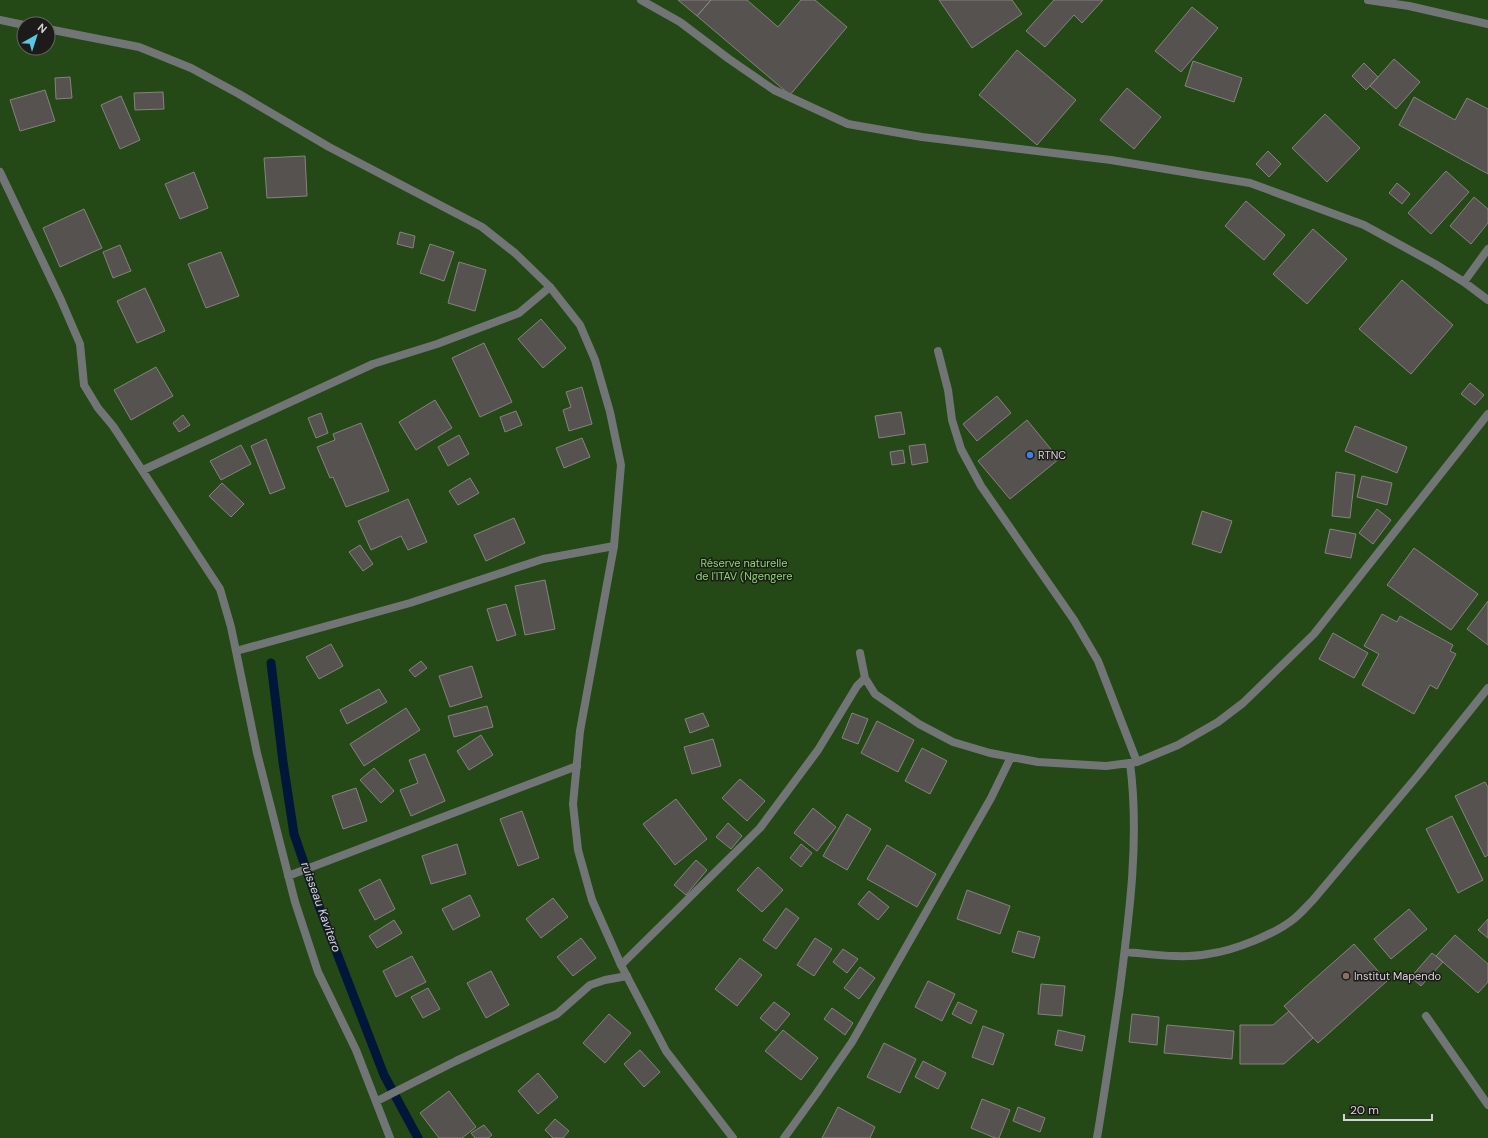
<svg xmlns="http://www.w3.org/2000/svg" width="1488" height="1138" font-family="'DM Sans',sans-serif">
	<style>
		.green { fill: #244916; fill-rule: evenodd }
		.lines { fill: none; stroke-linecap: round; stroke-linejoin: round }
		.stream { stroke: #001739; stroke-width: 9 }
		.building { fill: #55524f; stroke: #86827f }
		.minor { stroke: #727575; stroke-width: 8 }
		.tertiary { stroke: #727575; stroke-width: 8 }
		.shop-dot { fill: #3f7fe0; stroke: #1d1b1a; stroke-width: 1.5 }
		.education-dot { fill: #8d6e63; stroke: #1d1b1a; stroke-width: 1.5 }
		.labels { text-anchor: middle; stroke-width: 3; stroke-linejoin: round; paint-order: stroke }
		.poi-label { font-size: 11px; fill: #d6d4d2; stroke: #1d1b1a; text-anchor: start }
		.park-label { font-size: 11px; fill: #89d671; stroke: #1d1b1a }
		.water-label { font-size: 12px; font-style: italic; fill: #cad9ec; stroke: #1d1b1a }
	</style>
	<rect width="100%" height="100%" fill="#373331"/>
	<path class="green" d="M 0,0 L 1488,0 L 1488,1138 L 0,1138 ZM 24,24 L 48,24 L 48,48 L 24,48 Z"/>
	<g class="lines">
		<path class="stream" d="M 271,663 L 283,762 L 294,834 L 320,909 L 384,1075 L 418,1138"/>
	</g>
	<path class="building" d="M 678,0 L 711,0 L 697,16 Z
		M 711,0 L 747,0 L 778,27 L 801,0 L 815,0 L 847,27 L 790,95 L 697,16 Z
		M 939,0 L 1012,0 L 1022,14 L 972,48 Z
		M 1054,0 L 1103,0 L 1082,23 L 1074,15 L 1045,47 L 1026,31 Z
		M 1192,7 L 1218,28 L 1181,72 L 1155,51 Z
		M 1017,50 L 1076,100 L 1037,145 L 979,95 Z
		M 1394,59 L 1420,82 L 1396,109 L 1370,86 Z
		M 1193,61 L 1242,78 L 1234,102 L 1185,86 Z
		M 1364,63 L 1378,77 L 1366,90 L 1352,76 Z
		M 70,77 L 72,98 L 56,99 L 55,78 Z
		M 1127,88 L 1161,117 L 1134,149 L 1100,120 Z
		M 45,90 L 55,121 L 20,131 L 10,100 Z
		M 163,92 L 164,109 L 135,110 L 134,93 Z
		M 121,96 L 140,140 L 120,149 L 101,105 Z
		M 1414,97 L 1455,120 L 1467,98 L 1488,109 L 1488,174 L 1399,125 Z
		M 1325,114 L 1360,148 L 1327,182 L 1292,148 Z
		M 1268,151 L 1281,164 L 1269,177 L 1256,164 Z
		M 305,156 L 307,196 L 267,198 L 264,158 Z
		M 1446,171 L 1469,192 L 1431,234 L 1408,213 Z
		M 194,172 L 208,208 L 180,219 L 165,184 Z
		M 1397,183 L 1410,194 L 1402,204 L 1389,193 Z
		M 1474,197 L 1488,209 L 1488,223 L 1471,244 L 1450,226 Z
		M 1246,201 L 1285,235 L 1264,260 L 1225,226 Z
		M 84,209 L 102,248 L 60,267 L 43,228 Z
		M 1313,229 L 1347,259 L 1307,304 L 1273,274 Z
		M 400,232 L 415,236 L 413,248 L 397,244 Z
		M 430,244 L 454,252 L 444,281 L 420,273 Z
		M 120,245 L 131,271 L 113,278 L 103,252 Z
		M 221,252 L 239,296 L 206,308 L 188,264 Z
		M 459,262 L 486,270 L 475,311 L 448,303 Z
		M 1402,280 L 1453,325 L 1411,374 L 1359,329 Z
		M 145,288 L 165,331 L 137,343 L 117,301 Z
		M 541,319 L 566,348 L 543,368 L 518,339 Z
		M 484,343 L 512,402 L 480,417 L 452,358 Z
		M 156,367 L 173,396 L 131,420 L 114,390 Z
		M 1470,383 L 1484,395 L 1475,405 L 1461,394 Z
		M 582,387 L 592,424 L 569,431 L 563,410 L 571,407 L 566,392 Z
		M 997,396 L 1011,413 L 977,441 L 963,424 Z
		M 435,400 L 452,428 L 416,450 L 399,422 Z
		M 516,411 L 522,425 L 505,432 L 500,417 Z
		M 901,412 L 905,434 L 879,438 L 875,416 Z
		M 321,413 L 328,433 L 316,438 L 308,418 Z
		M 183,415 L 190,425 L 179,432 L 173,423 Z
		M 1027,420 L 1059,459 L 1010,499 L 978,461 Z
		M 361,423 L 389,491 L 346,507 L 333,477 L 330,478 L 317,447 L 335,440 L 333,434 Z
		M 1355,426 L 1407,447 L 1397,473 L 1345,451 Z
		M 459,435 L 469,454 L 448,466 L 438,447 Z
		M 582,438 L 590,457 L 564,468 L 556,448 Z
		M 266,439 L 285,488 L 270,494 L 251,446 Z
		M 925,444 L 928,462 L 912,465 L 909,446 Z
		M 241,445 L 251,464 L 221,480 L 210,461 Z
		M 903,450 L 905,463 L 892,465 L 890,452 Z
		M 1336,472 L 1355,475 L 1350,518 L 1332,516 Z
		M 1362,476 L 1392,483 L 1387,505 L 1357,497 Z
		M 470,478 L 479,493 L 458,505 L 449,491 Z
		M 222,483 L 244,504 L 231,517 L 209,496 Z
		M 408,499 L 427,542 L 408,550 L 401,536 L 371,550 L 358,521 Z
		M 1377,509 L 1391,520 L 1373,544 L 1359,533 Z
		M 1202,511 L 1232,521 L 1221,553 L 1192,544 Z
		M 514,518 L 525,543 L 486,561 L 474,535 Z
		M 1330,529 L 1356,534 L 1351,558 L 1325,553 Z
		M 360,545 L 373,564 L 363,571 L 349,552 Z
		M 1414,548 L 1478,594 L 1451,630 L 1387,585 Z
		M 545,580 L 555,629 L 525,635 L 515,586 Z
		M 1488,601 L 1488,645 L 1467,629 Z
		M 506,604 L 516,635 L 497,641 L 487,609 Z
		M 1382,614 L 1397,622 L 1400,616 L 1453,645 L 1450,651 L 1456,654 L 1437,689 L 1430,685 L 1414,714 L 1362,685 L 1379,654 L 1364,646 Z
		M 1333,633 L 1368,653 L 1354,678 L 1319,659 Z
		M 331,644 L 343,666 L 319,679 L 306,657 Z
		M 421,661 L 427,668 L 415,677 L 409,670 Z
		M 472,666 L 482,697 L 450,707 L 439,676 Z
		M 379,689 L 387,702 L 347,724 L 340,710 Z
		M 487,706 L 493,727 L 454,737 L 448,716 Z
		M 406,708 L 420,730 L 364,766 L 350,744 Z
		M 703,713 L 709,726 L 690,733 L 685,719 Z
		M 852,713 L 868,719 L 858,744 L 842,738 Z
		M 877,721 L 914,740 L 898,772 L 861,753 Z
		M 481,735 L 493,755 L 469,770 L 457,751 Z
		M 713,739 L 721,766 L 692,774 L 684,747 Z
		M 922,748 L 947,761 L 930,794 L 905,781 Z
		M 425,754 L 445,801 L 411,816 L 400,790 L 418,783 L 409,760 Z
		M 374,768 L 394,791 L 381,803 L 360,780 Z
		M 740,779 L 765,801 L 747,821 L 722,798 Z
		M 1485,782 L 1488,787 L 1488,855 L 1485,857 L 1455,796 Z
		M 356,788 L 367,821 L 343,829 L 332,796 Z
		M 676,799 L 707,839 L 675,865 L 643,824 Z
		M 813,808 L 836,827 L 817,851 L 794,833 Z
		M 522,811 L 539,858 L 518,866 L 500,819 Z
		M 847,814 L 871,829 L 847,870 L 823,856 Z
		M 1452,816 L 1483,880 L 1458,893 L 1426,829 Z
		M 728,823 L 742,836 L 731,849 L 716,837 Z
		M 457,844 L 466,874 L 431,884 L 422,856 Z
		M 801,844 L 812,853 L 801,867 L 790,858 Z
		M 887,845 L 936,874 L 917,907 L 867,879 Z
		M 696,860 L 707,870 L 686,895 L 674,885 Z
		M 758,867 L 783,890 L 762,912 L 737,890 Z
		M 380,879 L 395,909 L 375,920 L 359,890 Z
		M 967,890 L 1010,906 L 1000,934 L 957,919 Z
		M 869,891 L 889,907 L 878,920 L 858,904 Z
		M 470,895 L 480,916 L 453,930 L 442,909 Z
		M 553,898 L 568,917 L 541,938 L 526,919 Z
		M 786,908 L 799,918 L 776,949 L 763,940 Z
		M 1409,909 L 1427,929 L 1391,959 L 1374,939 Z
		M 1488,919 L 1488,938 L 1478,930 Z
		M 394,920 L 402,933 L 377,948 L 369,936 Z
		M 1018,931 L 1040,937 L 1034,958 L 1012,952 Z
		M 1455,935 L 1488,964 L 1488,982 L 1478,993 L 1436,956 Z
		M 581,938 L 596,958 L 573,976 L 557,957 Z
		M 815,938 L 832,949 L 814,976 L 797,965 Z
		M 1354,944 L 1387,981 L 1318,1043 L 1284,1006 Z
		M 843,949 L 858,959 L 847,973 L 833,962 Z
		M 1432,953 L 1443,962 L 1421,986 L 1411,977 Z
		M 412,956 L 426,982 L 396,997 L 383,971 Z
		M 740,958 L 762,975 L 737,1006 L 715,989 Z
		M 860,967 L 875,978 L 859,999 L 844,988 Z
		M 491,971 L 509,1005 L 486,1018 L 467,983 Z
		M 928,981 L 955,994 L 942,1021 L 915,1007 Z
		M 1041,984 L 1065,986 L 1062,1016 L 1038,1014 Z
		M 428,988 L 440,1009 L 423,1018 L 411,997 Z
		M 774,1002 L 790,1014 L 776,1031 L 760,1018 Z
		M 958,1002 L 977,1011 L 971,1024 L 952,1014 Z
		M 832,1008 L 853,1023 L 845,1035 L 824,1019 Z
		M 1289,1011 L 1313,1038 L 1284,1064 L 1240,1064 L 1240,1025 L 1273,1025 Z
		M 609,1014 L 631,1033 L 605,1063 L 583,1043 Z
		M 1132,1014 L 1159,1017 L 1157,1045 L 1129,1042 Z
		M 1167,1025 L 1234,1031 L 1232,1059 L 1164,1053 Z
		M 983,1026 L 1004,1034 L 993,1065 L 972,1057 Z
		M 783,1030 L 818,1058 L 801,1080 L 765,1051 Z
		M 1058,1030 L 1085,1036 L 1082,1051 L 1055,1045 Z
		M 884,1043 L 916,1059 L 900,1093 L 867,1077 Z
		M 640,1050 L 660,1072 L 644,1087 L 624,1064 Z
		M 923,1061 L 946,1073 L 938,1089 L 915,1077 Z
		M 538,1073 L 558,1097 L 538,1114 L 518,1091 Z
		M 449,1091 L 476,1127 L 462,1138 L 439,1138 L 420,1113 Z
		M 982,1099 L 1010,1110 L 999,1138 L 995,1138 L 971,1128 Z
		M 838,1107 L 875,1127 L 870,1138 L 822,1138 Z
		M 1018,1107 L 1045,1118 L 1040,1132 L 1013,1121 Z
		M 555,1119 L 569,1131 L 563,1138 L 553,1138 L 545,1130 Z
		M 484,1125 L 492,1135 L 488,1138 L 475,1138 L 471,1133 Z"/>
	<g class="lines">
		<path class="minor" d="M 641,0 L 680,22 L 729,59 L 774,90 L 848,124 L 922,137 L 1111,160 L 1250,183 L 1364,225 L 1435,264 L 1464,282 L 1488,300
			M 1368,0 L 1409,6 L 1488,24
			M 0,172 L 61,300 L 80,344 L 84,385 L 98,408 L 113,426 L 220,589 L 231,627 L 257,753 L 295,902 L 318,972 L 356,1050 L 390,1138
			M 1464,282 L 1488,249
			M 938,351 L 948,390 L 952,420 L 961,449 L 981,486 L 1074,620 L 1098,661 L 1137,762
			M 143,470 L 373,364 L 437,344 L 519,313 L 550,287
			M 236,651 L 410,603 L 543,559 L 614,546
			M 860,653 L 865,678 L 875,694 L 919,724 L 953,742 L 990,753 L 1038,762 L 1106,766 L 1137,762 L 1178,745 L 1218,722 L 1243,703 L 1314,634 L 1488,414
			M 288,876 L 577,766
			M 1125,952 C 1152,954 1181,959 1208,954 C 1233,951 1276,934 1295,918 C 1302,912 1307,906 1313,900 L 1419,774 L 1488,688
			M 621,965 L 760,828 L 818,750 L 857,686 L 865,678
			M 1426,1016 L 1488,1105
			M 377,1101 L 456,1061 L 557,1014 L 590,985 L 605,980 L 627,976
			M 784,1138 L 816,1094 L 852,1042 L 991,798 L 1011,757
			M 1097,1138 C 1105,1090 1112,1042 1119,995 C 1129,918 1140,839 1130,763"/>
		<path class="tertiary" d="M 0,20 L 24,25
			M 48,29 L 139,47 L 191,68 L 239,94 L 329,147 L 482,227 L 515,253 L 550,287 L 580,325 L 595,360 L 610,412 L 621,465 L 614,546 L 580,731 L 573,804 L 578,850 L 592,900 L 621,965 L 666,1051 L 733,1138"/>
	</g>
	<circle class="shop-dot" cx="1030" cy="455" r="4"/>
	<circle class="education-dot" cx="1346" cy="976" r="4"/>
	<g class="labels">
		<g class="poi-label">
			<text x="1038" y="459">RTNC</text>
			<text x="1354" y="980">Institut Mapendo</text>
		</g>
		<g class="park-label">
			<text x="744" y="567">Réserve naturelle<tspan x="744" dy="13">de l'ITAV (Ngengere</tspan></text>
		</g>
		<g class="water-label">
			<text transform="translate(321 907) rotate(70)" y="4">ruisseau Kavitero</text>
		</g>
	</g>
	<g transform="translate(36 36) rotate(39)"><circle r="19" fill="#1d1b1a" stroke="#676564"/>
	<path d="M0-3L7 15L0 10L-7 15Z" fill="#57c9e2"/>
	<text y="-6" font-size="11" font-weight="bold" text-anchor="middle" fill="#d6d4d2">N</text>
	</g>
	<path d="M1344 1114v6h88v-6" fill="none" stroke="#d6d4d2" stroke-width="2"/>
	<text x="1350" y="1114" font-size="12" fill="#d6d4d2" stroke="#1d1b1a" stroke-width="3" paint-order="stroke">20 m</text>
</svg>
